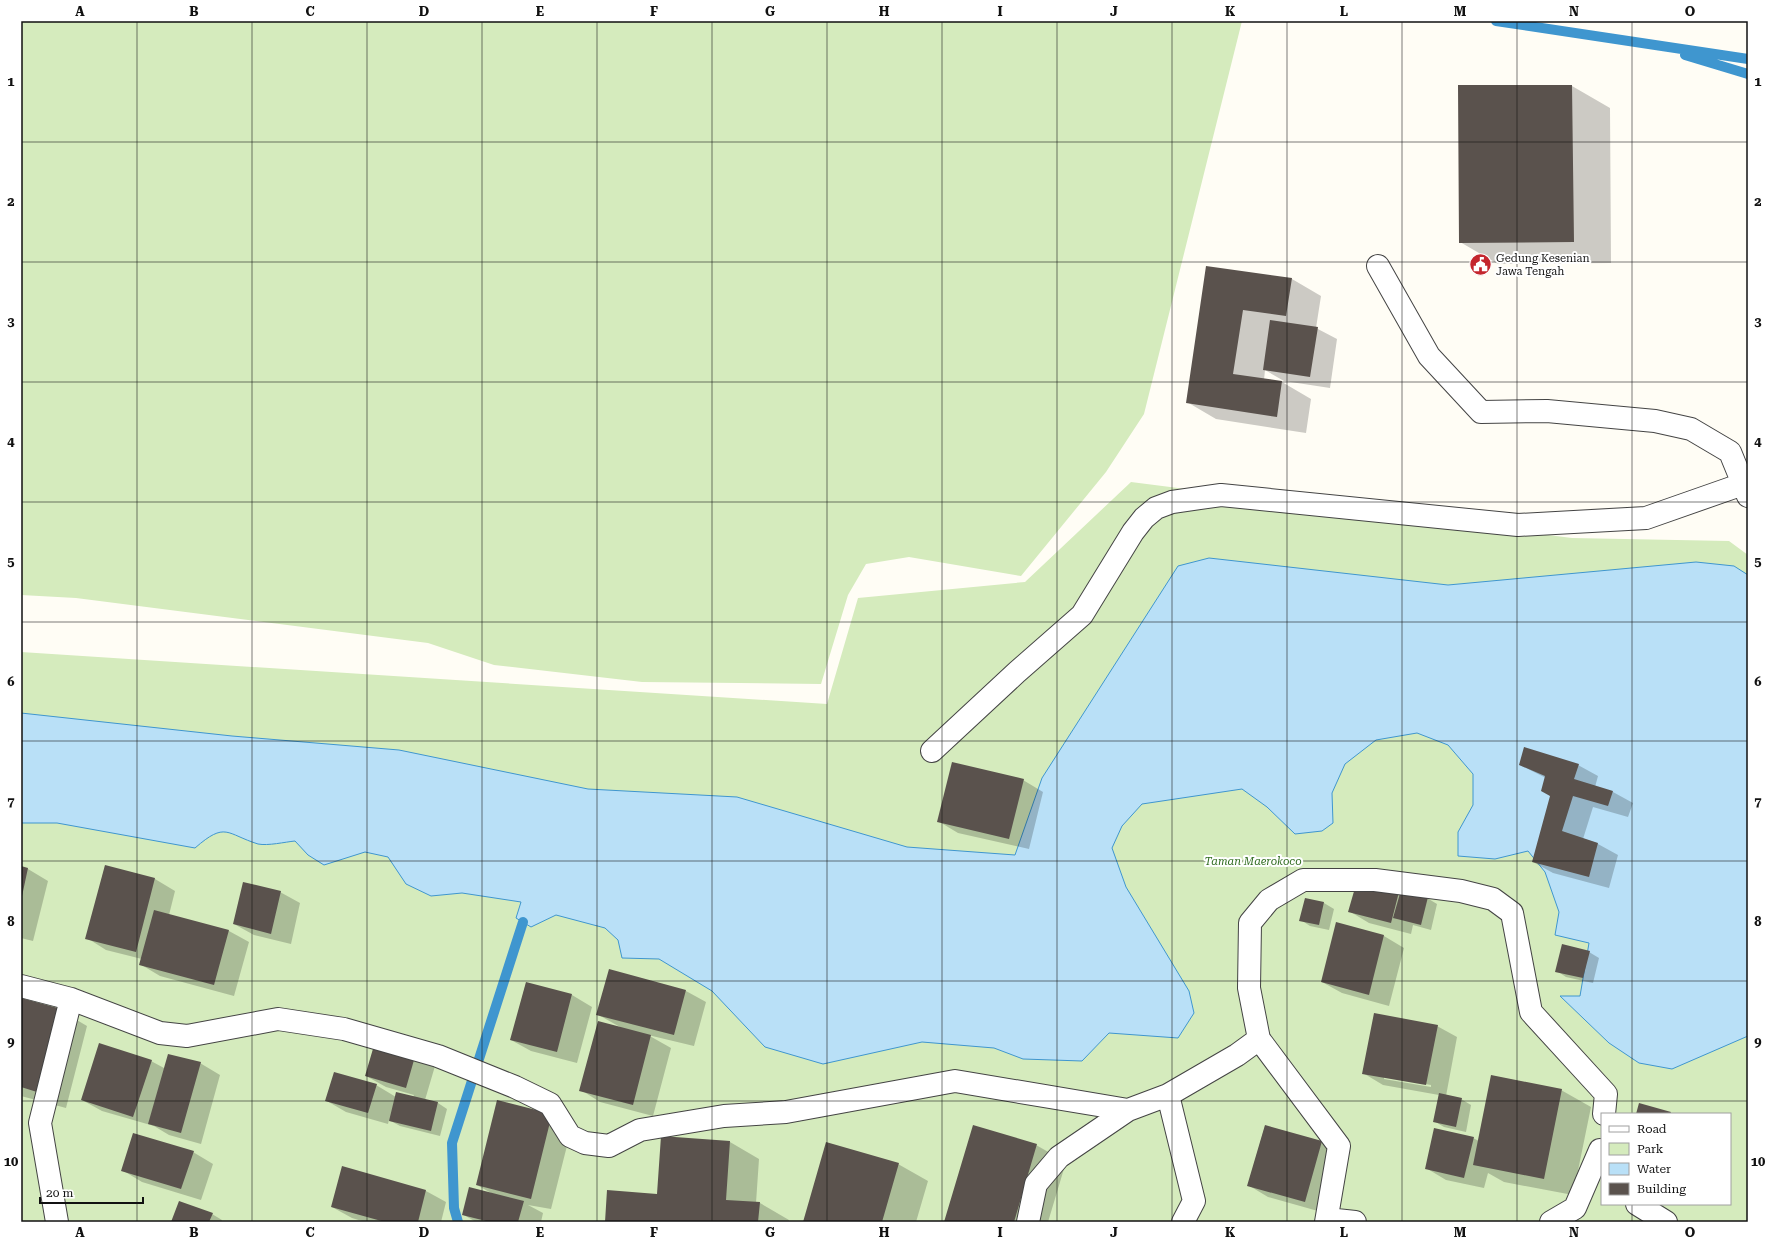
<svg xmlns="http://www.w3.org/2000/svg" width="1769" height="1243" font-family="'Roboto Serif',serif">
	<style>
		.green { fill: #d5ebbd; fill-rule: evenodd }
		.water { fill: #b9e0f7; stroke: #3f96cf }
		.shadow { fill: #0003; fill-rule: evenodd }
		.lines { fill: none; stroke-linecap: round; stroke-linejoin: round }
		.stream { stroke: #3f96cf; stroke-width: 10 }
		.building { fill: #5a524d }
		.minor-casing { stroke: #444; stroke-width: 24 }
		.minor { stroke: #fff; stroke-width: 22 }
		.grid { fill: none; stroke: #111; stroke-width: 1; stroke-opacity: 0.55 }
		.labels { text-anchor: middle; stroke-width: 4; stroke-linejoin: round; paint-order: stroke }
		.poi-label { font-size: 11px; fill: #111; stroke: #fff; text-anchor: start }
		.park-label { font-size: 11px; font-style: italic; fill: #2f6b1f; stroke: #fff }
		.neatline { fill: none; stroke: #111; stroke-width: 1.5 }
		.grid-label { font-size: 13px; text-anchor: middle; font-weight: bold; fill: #111 }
	</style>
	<rect width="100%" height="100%" fill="#fffdf5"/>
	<path class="green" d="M 21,21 L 1242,21 L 1144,414 L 1106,472 L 1021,576 L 909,557 L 866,564 L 848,595 L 821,684 L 642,682 L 494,665 L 428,643 L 76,598 L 21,595 Z
		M 1131,482 L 1572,538 L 1729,541 L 1748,555 L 1748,1222 L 21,1222 L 21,652 L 827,704 L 858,598 L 1025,582 ZM 1602,1114 L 1730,1114 L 1730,1204 L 1602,1204 Z"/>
	<path class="water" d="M 1209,558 L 1448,585 L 1696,562 L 1734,566 L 1748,575 L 1748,1036 L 1672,1069 L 1639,1063 L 1609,1043 L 1560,996 L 1580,996 L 1589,943 L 1555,935 L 1559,912 L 1545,872 L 1528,851 L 1495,859 L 1458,856 L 1458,832 L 1473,805 L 1473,774 L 1448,745 L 1417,733 L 1376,740 L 1345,764 L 1332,793 L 1333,823 L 1322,831 L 1295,834 L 1267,807 L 1242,789 L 1142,804 L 1122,826 L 1112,848 L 1126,887 L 1189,991 L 1194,1013 L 1178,1038 L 1109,1033 L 1082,1061 L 1023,1059 L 994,1048 L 922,1042 L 823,1064 L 765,1047 L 712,991 L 659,959 L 622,958 L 618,940 L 605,928 L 556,915 L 531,927 L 516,918 L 521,902 L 462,893 L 431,896 L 406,884 L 388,857 L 365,852 L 324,865 L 308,855 L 295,841 C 285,842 268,846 258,844 C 226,834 226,821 195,848 L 57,823 L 21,823 L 21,713 L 232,736 L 399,750 L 588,789 L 737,797 L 907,847 L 1015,855 L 1042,778 L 1178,566 Z"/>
	<path class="shadow" d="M 1459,86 L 1572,86 L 1610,108 L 1611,263 L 1498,264 L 1460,242 Z
		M 1207,267 L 1292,279 L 1321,296 L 1316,328 L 1337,339 L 1330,388 L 1284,381 L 1265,370 L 1264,380 L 1282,382 L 1311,399 L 1306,433 L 1216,419 L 1187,402 Z
		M 1520,765 L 1578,765 L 1598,776 L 1595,787 L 1613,792 L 1633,803 L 1628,817 L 1593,807 L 1583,839 L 1598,844 L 1618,855 L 1609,888 L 1553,873 L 1533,862 L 1551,795 L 1546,778 Z
		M 1023,780 L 1043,792 L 1029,849 L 958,833 L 938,821 Z
		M 105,866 L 155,879 L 175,891 L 169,915 L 229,931 L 249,942 L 234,996 L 160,976 L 140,964 L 142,959 L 106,950 L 87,938 Z
		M 21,867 L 28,869 L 48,881 L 33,941 L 21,938 Z
		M 1357,882 L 1427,898 L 1437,904 L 1431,930 L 1413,925 L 1411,934 L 1369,923 L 1349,911 Z
		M 280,892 L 300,903 L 291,944 L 254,935 L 234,924 Z
		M 1306,899 L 1324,903 L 1334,909 L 1329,930 L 1310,926 L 1301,920 Z
		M 1337,924 L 1384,936 L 1404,948 L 1389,1006 L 1342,993 L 1322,982 Z
		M 1589,952 L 1599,958 L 1593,983 L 1566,977 L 1557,971 Z
		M 526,983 L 572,995 L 592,1007 L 577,1063 L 531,1051 L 511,1040 Z
		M 686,991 L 706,1002 L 694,1046 L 648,1035 L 671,1048 L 653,1116 L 600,1102 L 581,1090 L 620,1027 L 597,1014 Z
		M 21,999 L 58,1009 L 87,1026 L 66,1108 L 21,1096 Z
		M 1437,1026 L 1457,1037 L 1446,1096 L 1461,1099 L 1471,1105 L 1466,1132 L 1444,1127 L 1434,1121 L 1439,1095 L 1383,1085 L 1363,1073 ZM 1384,1077 L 1431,1085 L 1431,1087 L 1384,1079 Z
		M 375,1043 L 435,1066 L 425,1100 L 438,1103 L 447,1109 L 440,1136 L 400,1126 L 389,1120 L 388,1124 L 346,1112 L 327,1101 L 376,1085 L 396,1097 L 413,1097 L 414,1095 L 386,1087 L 366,1076 Z
		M 151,1061 L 164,1068 L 200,1063 L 220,1075 L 201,1144 L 169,1135 L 154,1126 L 102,1111 L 82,1100 Z
		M 1561,1090 L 1591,1107 L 1573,1195 L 1504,1182 L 1488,1173 L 1484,1188 L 1446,1180 L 1426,1168 L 1473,1138 L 1479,1141 Z
		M 498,1101 L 572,1126 L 551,1209 L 528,1205 L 543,1213 L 541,1222 L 476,1222 L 464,1215 L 491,1193 L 477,1185 Z
		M 1265,1126 L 1322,1142 L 1342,1154 L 1325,1213 L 1268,1197 L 1248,1185 Z
		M 730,1142 L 759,1159 L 756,1203 L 760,1203 L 789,1220 L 789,1222 L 606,1222 L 658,1195 Z
		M 1036,1145 L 1066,1162 L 1048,1222 L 945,1222 Z
		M 193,1152 L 213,1164 L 201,1200 L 142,1182 L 122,1170 Z
		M 898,1164 L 928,1181 L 916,1222 L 804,1222 Z
		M 342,1168 L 426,1191 L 446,1202 L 441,1222 L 365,1222 L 352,1218 L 332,1207 Z
		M 212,1214 L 222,1220 L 221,1222 L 172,1222 Z"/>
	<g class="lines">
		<path class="stream" d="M 1496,21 L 1748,59
			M 1685,55 L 1748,74
			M 458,1222 L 454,1208 L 452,1143 L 523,922"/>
	</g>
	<path class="building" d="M 1458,85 L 1572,85 L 1574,242 L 1459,243 Z
		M 1206,266 L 1292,278 L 1286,316 L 1243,310 L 1233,374 L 1282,381 L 1277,417 L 1186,403 Z
		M 1270,320 L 1318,327 L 1310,377 L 1263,370 Z
		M 1524,747 L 1579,764 L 1574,779 L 1613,791 L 1608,806 L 1573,796 L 1562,831 L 1598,843 L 1589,877 L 1532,862 L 1550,796 L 1541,791 L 1545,776 L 1519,765 Z
		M 952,762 L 1024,779 L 1009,839 L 937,822 Z
		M 105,865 L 155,878 L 136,952 L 85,939 Z
		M 21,866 L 28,868 L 22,896 L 21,896 Z
		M 1357,881 L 1399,892 L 1391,923 L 1348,912 Z
		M 243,882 L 281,891 L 271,934 L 233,924 Z
		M 1401,890 L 1428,897 L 1421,925 L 1393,918 Z
		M 1305,898 L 1324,902 L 1319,925 L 1299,921 Z
		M 154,910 L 229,930 L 214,985 L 139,965 Z
		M 1336,922 L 1384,935 L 1369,995 L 1321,982 Z
		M 1562,944 L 1590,951 L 1583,978 L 1555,972 Z
		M 609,969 L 686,990 L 674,1035 L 596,1015 Z
		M 526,982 L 572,994 L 557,1052 L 510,1040 Z
		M 21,998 L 58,1008 L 37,1092 L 21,1087 Z
		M 1374,1013 L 1438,1025 L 1426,1085 L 1362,1074 Z
		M 598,1021 L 651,1035 L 633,1105 L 579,1091 Z
		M 375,1042 L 416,1053 L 406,1088 L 365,1076 Z
		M 99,1043 L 152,1060 L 133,1117 L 81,1100 Z
		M 168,1054 L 201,1062 L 181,1133 L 148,1124 Z
		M 334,1072 L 377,1084 L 368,1113 L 325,1101 Z
		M 1491,1075 L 1562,1089 L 1544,1179 L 1473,1165 Z
		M 396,1092 L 438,1102 L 431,1131 L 389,1121 Z
		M 1439,1093 L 1462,1098 L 1456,1127 L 1433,1122 Z
		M 497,1100 L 552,1114 L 531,1199 L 476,1185 Z
		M 1639,1103 L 1671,1112 L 1670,1114 L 1636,1114 Z
		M 973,1125 L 1037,1144 L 1014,1222 L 944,1222 Z
		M 1265,1125 L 1322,1141 L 1305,1202 L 1247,1186 Z
		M 1434,1128 L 1474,1137 L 1464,1178 L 1425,1169 Z
		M 133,1133 L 194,1151 L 181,1189 L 121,1171 Z
		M 661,1136 L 730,1141 L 726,1200 L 760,1202 L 758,1222 L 605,1222 L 607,1190 L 657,1194 Z
		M 826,1142 L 899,1163 L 882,1222 L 803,1222 Z
		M 342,1166 L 426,1190 L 418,1222 L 385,1222 L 331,1207 Z
		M 469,1187 L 524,1201 L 518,1222 L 490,1222 L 462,1215 Z
		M 179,1201 L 213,1213 L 209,1222 L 171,1222 Z"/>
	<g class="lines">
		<defs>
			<path id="minor" d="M 1378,266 L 1429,356 L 1481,412 L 1547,411 L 1655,421 L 1691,429 L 1730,452 L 1748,496
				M 932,751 L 1017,672 L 1082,615 L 1133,532 L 1144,518 L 1156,508 L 1172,502 L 1221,495 L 1518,525 L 1646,518 L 1743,484
				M 21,986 L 71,999 L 160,1033 L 187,1036 L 278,1019 L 344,1029 L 438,1056 L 515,1087 L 550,1104 L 570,1136 L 585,1143 L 609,1146 L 640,1130 L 724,1116 L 786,1112 L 955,1081 L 1128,1110
				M 1259,1039 L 1339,1146 L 1326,1222
				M 1168,1095 L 1194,1201 L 1183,1222
				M 1637,1204 L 1666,1222
				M 1327,1219 L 1355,1222
				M 57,1222 L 40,1123 L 71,999
				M 1028,1222 L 1036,1184 L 1059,1157 L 1128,1110 L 1168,1095 L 1237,1055 L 1259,1039 L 1249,988 L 1250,923 L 1269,900 L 1303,880 L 1375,880 L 1461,891 L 1493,899 L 1512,913 L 1531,1012 L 1606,1094 L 1604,1114
				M 1551,1222 L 1575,1208 L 1600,1150"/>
		</defs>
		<use href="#minor" class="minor-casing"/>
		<use href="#minor" class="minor"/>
	</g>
	<path class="grid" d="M 137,21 L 137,1222M 252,21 L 252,1222M 367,21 L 367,1222M 482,21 L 482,1222M 597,21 L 597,1222M 712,21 L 712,1222M 827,21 L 827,1222M 942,21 L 942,1222M 1057,21 L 1057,1222M 1172,21 L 1172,1222M 1287,21 L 1287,1222M 1402,21 L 1402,1222M 1517,21 L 1517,1222M 1632,21 L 1632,1114M 21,142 L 1748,142M 21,262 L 1748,262M 21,382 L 1748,382M 21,502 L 1748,502M 21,622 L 1748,622M 21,741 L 1748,741M 21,861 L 1748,861M 21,981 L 1748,981M 21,1101 L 1748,1101M 1632,1204 L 1632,1222"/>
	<defs>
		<symbol id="civic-disc" viewBox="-11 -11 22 22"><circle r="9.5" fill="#c4262e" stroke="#fff"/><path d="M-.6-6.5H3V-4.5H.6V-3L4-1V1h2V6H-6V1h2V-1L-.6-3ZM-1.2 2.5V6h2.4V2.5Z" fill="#fff"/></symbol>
	</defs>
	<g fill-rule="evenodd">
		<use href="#civic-disc" x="1468" y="252" width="25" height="25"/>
	</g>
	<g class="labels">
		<g class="poi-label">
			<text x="1496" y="262">Gedung Kesenian<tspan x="1496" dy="13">Jawa Tengah</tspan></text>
		</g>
		<g class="park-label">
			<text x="1253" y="865">Taman Maerokoco</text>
		</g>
	</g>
	<rect width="1769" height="1243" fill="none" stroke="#ffffff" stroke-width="44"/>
	<rect x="1601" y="1113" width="130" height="92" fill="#ffffff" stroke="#a0a0a0"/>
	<rect x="1609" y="1126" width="20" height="6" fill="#ffffff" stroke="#a0a0a0"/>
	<text x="1637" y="1133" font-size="12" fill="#111111">Road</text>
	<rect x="1609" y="1143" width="20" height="12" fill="#d5ebbd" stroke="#a0a0a0"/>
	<text x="1637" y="1153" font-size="12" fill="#111111">Park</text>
	<rect x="1609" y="1163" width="20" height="12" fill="#b9e0f7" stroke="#a0a0a0"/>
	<text x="1637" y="1173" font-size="12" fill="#111111">Water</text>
	<rect x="1609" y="1183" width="20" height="12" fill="#5a524d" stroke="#a0a0a0"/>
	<text x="1637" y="1193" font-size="12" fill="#111111">Building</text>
	<path d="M40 1197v6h103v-6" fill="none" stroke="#111111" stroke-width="2"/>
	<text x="46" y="1197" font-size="12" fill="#111111" stroke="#ffffff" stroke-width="3" paint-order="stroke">20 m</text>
	<rect x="22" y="22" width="1725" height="1199" class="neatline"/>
	<g class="grid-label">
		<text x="80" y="16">A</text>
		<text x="194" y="16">B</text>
		<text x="310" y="16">C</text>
		<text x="424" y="16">D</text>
		<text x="540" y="16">E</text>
		<text x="654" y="16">F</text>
		<text x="770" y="16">G</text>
		<text x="884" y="16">H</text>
		<text x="1000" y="16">I</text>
		<text x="1114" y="16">J</text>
		<text x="1230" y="16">K</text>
		<text x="1344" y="16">L</text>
		<text x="1460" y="16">M</text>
		<text x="1574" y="16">N</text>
		<text x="1690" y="16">O</text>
		<text x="11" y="86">1</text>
		<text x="1758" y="86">1</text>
		<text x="11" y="206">2</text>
		<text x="1758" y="206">2</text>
		<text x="11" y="326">3</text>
		<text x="1758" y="326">3</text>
		<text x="11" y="446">4</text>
		<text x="1758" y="446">4</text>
		<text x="11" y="566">5</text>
		<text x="1758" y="566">5</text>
		<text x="11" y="686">6</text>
		<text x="1758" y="686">6</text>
		<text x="11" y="806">7</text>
		<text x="1758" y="806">7</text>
		<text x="11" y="926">8</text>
		<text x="1758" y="926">8</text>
		<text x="11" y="1046">9</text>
		<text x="1758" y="1046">9</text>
		<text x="11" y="1166">10</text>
		<text x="1758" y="1166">10</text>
		<text x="80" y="1237">A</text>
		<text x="194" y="1237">B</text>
		<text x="310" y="1237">C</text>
		<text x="424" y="1237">D</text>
		<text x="540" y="1237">E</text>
		<text x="654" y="1237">F</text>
		<text x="770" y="1237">G</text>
		<text x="884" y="1237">H</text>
		<text x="1000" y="1237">I</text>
		<text x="1114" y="1237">J</text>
		<text x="1230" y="1237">K</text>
		<text x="1344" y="1237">L</text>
		<text x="1460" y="1237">M</text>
		<text x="1574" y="1237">N</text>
		<text x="1690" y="1237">O</text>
	</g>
</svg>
